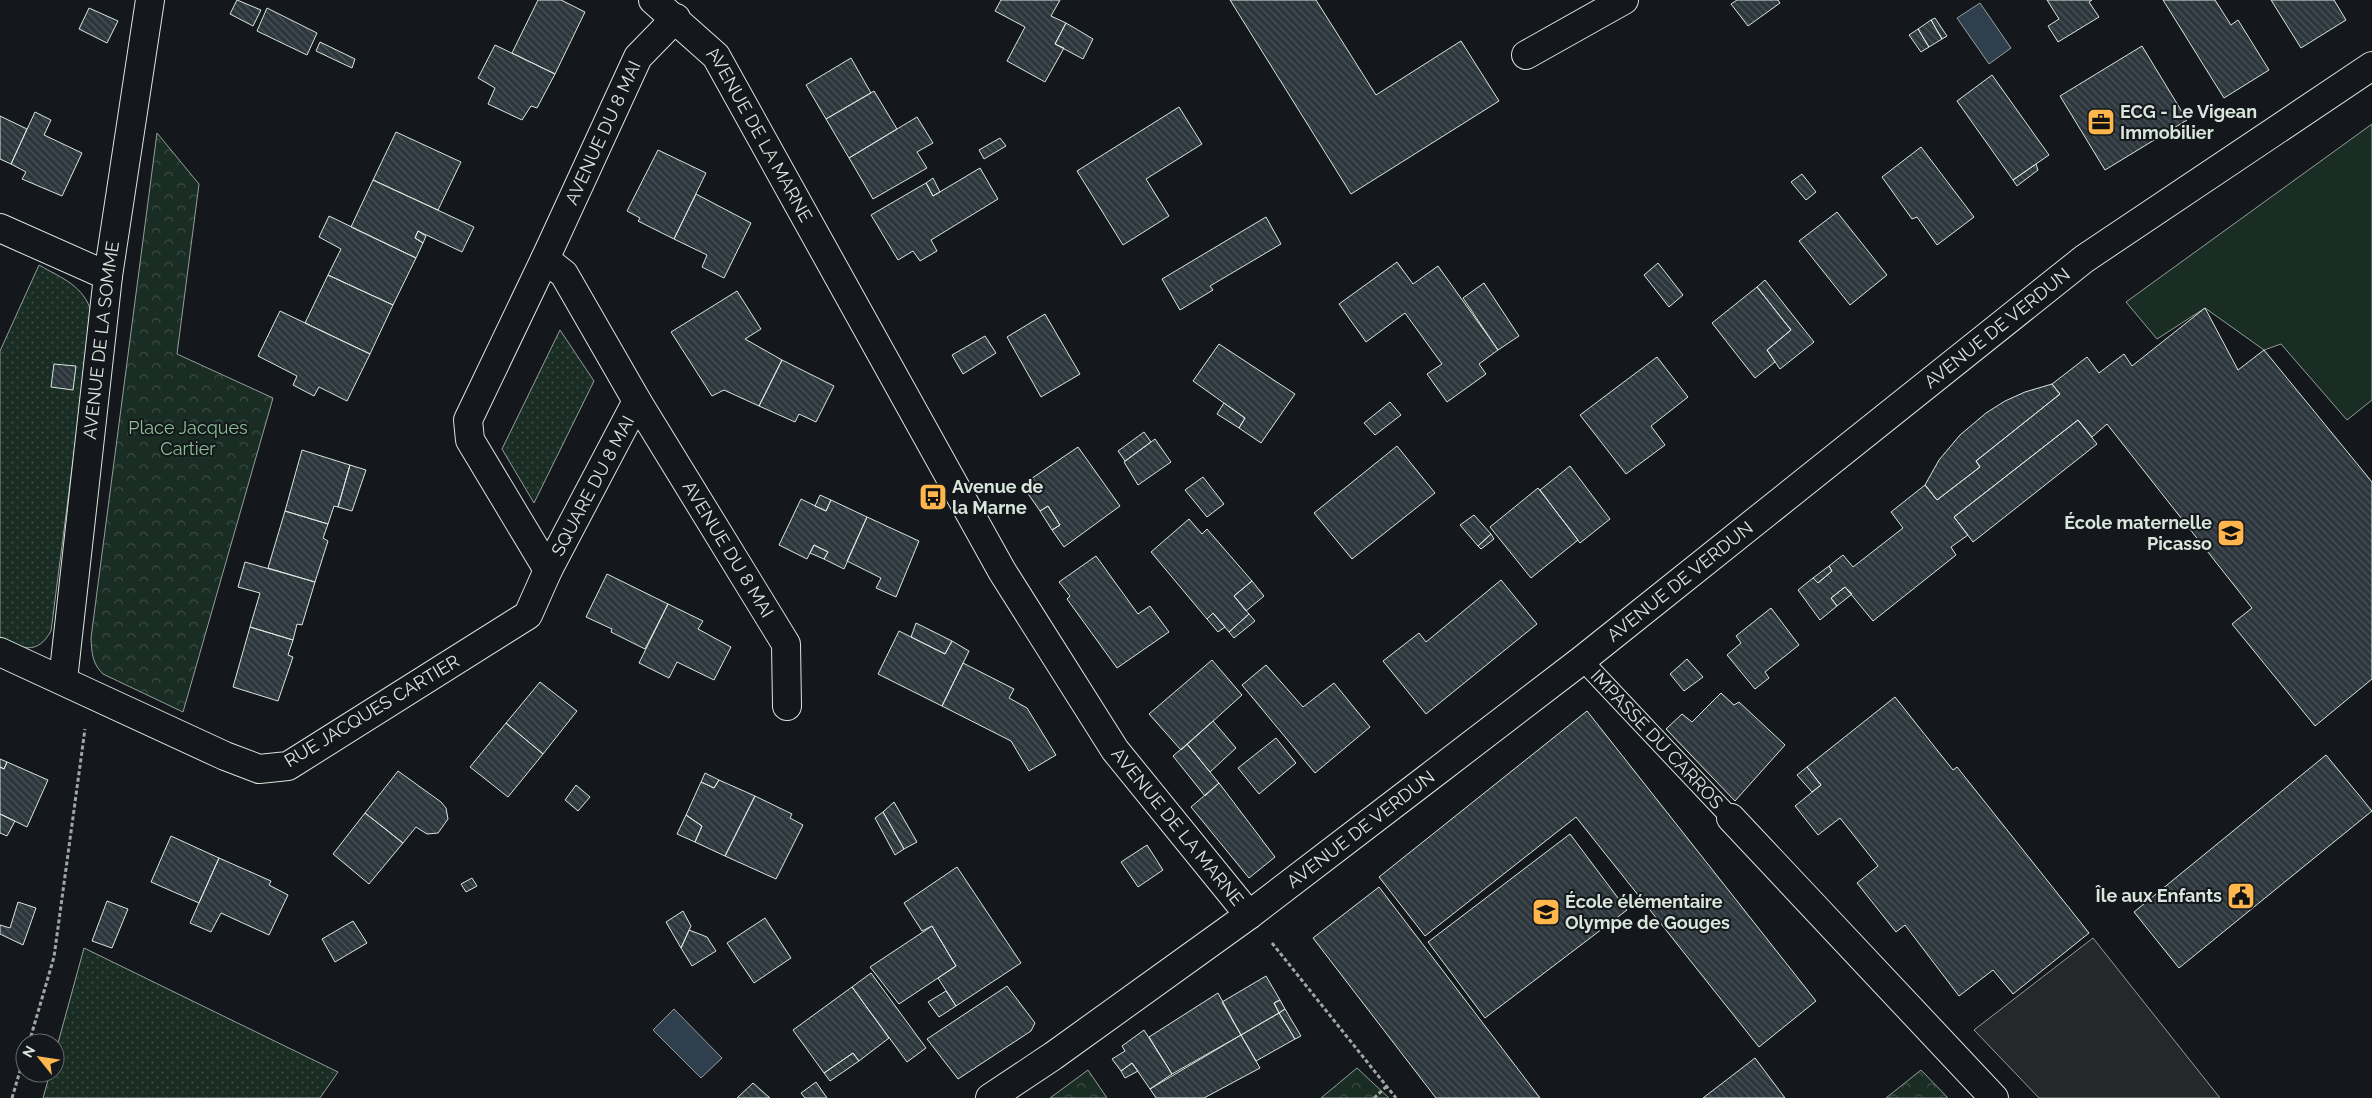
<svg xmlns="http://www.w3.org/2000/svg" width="2372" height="1098" font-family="Raleway,sans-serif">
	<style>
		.grass { fill: url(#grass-dots); stroke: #939e99 }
		.park { fill: url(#park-crowns); stroke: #939e99 }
		.garden { fill: #1a2d24; stroke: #939e99 }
		.parking { fill: #24282b; stroke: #939e99 }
		.water { fill: #2f3f4d; stroke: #939e99 }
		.building { fill: url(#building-back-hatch); stroke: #d8e6dc }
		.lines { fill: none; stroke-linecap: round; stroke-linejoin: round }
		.lane-casing { stroke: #d8e6dc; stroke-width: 21 }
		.street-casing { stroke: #d8e6dc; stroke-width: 30 }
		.path { stroke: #9da8a2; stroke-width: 3; stroke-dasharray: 4 2.5; stroke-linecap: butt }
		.lane { stroke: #14181c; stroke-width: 19 }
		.street { stroke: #14181c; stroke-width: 28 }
		.labels { text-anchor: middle; stroke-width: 4; stroke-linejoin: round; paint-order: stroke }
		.poi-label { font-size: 18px; font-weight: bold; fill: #d8e6dc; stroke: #14181c; text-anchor: start }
		.street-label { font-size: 18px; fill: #d8e6dc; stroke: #14181c }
		.park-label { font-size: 18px; fill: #8ac095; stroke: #14181c }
	</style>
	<defs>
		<pattern id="grass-dots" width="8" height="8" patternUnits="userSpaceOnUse" patternTransform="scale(1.25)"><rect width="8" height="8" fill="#1a2d24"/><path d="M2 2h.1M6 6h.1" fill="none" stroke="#3b4b43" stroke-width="1.8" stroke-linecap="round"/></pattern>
		<pattern id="park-crowns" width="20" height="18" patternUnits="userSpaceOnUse" patternTransform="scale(1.25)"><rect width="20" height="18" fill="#1a2d24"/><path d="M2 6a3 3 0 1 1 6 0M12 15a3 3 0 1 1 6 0" fill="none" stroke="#3b4b43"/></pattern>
		<pattern id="building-back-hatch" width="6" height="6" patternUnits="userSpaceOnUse" patternTransform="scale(1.25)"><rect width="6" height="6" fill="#2c363c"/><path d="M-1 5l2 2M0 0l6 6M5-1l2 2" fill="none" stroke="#4a5358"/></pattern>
	</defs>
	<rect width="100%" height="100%" fill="#14181c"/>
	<path class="grass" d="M 39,265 C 63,279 83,285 92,313 L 51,631 C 37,656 22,648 0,639 L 0,351 Z
		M 560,330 L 594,381 L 534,503 L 502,449 Z
		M 84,948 L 338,1072 L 320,1098 L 43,1098 L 50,1073 L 55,1073 L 55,1054 Z"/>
	<path class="park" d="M 157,133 L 199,184 L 177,354 L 273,398 L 183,712 L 103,674 C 92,663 92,654 91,638 Z
		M 1357,1068 L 1389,1098 L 1321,1098 Z
		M 1088,1070 L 1107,1098 L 1050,1098 Z
		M 1921,1070 L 1948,1098 L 1886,1098 Z"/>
	<path class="garden" d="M 2372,124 L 2372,400 L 2347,420 L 2281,344 L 2264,350 L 2205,308 L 2157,339 L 2126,302 Z"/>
	<path class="parking" d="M 2093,938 L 2220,1098 L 2039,1098 L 1974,1030 Z"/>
	<path class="water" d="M 1980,3 L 2011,48 L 1989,64 L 1957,18 Z
		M 674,1009 L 722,1058 L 701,1078 L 653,1030 Z"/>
	<path class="building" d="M 237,0 L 261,10 L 253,26 L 230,14 Z
		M 538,0 L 561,0 L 585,12 L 555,74 L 512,53 Z
		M 1001,0 L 1060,0 L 1051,16 L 1066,23 L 1055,44 L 1064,48 L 1045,82 L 1007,61 L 1025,27 L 995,11 Z
		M 1230,0 L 1316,0 L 1376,95 L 1461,41 L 1499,101 L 1351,194 Z
		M 1737,0 L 1778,0 L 1780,3 L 1748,26 L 1731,4 Z
		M 2047,0 L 2092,0 L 2089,2 L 2099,17 L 2058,42 L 2048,26 L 2059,19 Z
		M 2163,0 L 2215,0 L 2231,25 L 2238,20 L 2269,70 L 2224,98 Z
		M 2271,0 L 2334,0 L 2346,20 L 2301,48 Z
		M 89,8 L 118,21 L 107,43 L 79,29 Z
		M 267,8 L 317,33 L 307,55 L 257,31 Z
		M 1935,18 L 1947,36 L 1942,39 L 1931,20 Z
		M 1931,20 L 1942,39 L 1929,47 L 1918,29 Z
		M 1066,23 L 1093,39 L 1083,59 L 1055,44 Z
		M 1918,29 L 1929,47 L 1921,52 L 1909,35 Z
		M 320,42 L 355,59 L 352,68 L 316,51 Z
		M 495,45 L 555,74 L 537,108 L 531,106 L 522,120 L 488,104 L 495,88 L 478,78 Z
		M 2142,46 L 2187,120 L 2105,170 L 2060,96 Z
		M 851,58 L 871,93 L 826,119 L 806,85 Z
		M 1992,75 L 2049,155 L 2013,180 L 1957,101 Z
		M 874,91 L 897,129 L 849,158 L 826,119 Z
		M 1179,107 L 1202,144 L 1146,179 L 1169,216 L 1123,245 L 1077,171 Z
		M 35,112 L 51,120 L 44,135 L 82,153 L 62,196 L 22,179 L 26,172 L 11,164 Z
		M 0,116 L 27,129 L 11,164 L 0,159 Z
		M 917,117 L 933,143 L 917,152 L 927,168 L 873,199 L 849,158 Z
		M 396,132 L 461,162 L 438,210 L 373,180 Z
		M 1000,138 L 1006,146 L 984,159 L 979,150 Z
		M 1921,147 L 1974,217 L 1937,245 L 1917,217 L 1912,219 L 1882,177 Z
		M 658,150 L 706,173 L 674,239 L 638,221 L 640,218 L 627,211 Z
		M 2036,164 L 2038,170 L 2017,186 L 2013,180 Z
		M 980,168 L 998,199 L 931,240 L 937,251 L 920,261 L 913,251 L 898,260 L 871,215 L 926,183 L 933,196 Z
		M 1802,174 L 1816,192 L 1806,200 L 1791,182 Z
		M 933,178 L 940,192 L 933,196 L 926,183 Z
		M 373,180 L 474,227 L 462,252 L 418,231 L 415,238 L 423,243 L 416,258 L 351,227 Z
		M 696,194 L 751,223 L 724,278 L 702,267 L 707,255 L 674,239 Z
		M 1837,212 L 1887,275 L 1850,305 L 1799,241 Z
		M 329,216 L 416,258 L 393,305 L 328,275 L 341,249 L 319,237 Z
		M 1266,217 L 1281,244 L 1210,286 L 1213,290 L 1180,310 L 1162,279 Z
		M 418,231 L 426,236 L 423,243 L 415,238 Z
		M 1397,262 L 1413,284 L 1438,266 L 1498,350 L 1479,364 L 1486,374 L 1447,402 L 1427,374 L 1442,364 L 1405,313 L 1366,342 L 1339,304 Z
		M 1658,263 L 1683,295 L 1669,307 L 1644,275 Z
		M 328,275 L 393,305 L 370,354 L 305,323 Z
		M 1765,280 L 1814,342 L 1780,369 L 1767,350 L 1791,330 L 1757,287 Z
		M 1484,283 L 1519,336 L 1498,350 L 1463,298 Z
		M 1757,287 L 1791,330 L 1767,350 L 1775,362 L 1755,378 L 1712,323 Z
		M 737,291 L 761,329 L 745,339 L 782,360 L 759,406 L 724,390 L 712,396 L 671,332 Z
		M 2205,308 L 2238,370 L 2264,350 L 2372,482 L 2372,679 L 2315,726 L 2232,624 L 2252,608 L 2107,424 L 2092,437 L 2078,420 L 1954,517 L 1968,535 L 1951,547 L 1956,555 L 1873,621 L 1845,587 L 1831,598 L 1837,606 L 1820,620 L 1798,590 L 1813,578 L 1818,583 L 1832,571 L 1829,566 L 1843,555 L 1853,567 L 1903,528 L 1891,512 L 1925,485 L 1937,500 L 1980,467 L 1976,461 L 2060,394 L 2052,384 L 2087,357 L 2099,373 L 2124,354 L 2132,366 Z
		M 280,311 L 370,354 L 347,401 L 319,387 L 314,396 L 293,385 L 297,376 L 258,356 Z
		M 1045,314 L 1080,374 L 1041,397 L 1007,337 Z
		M 985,336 L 996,353 L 963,374 L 952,355 Z
		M 1219,344 L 1295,394 L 1261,443 L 1239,428 L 1245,418 L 1193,381 Z
		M 1657,357 L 1688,397 L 1651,426 L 1665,445 L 1626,474 L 1580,415 Z
		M 782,360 L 834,386 L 816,422 L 799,414 L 795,422 L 759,406 Z
		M 54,364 L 76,366 L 73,390 L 51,387 Z
		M 2052,384 L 2060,394 L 1976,461 L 1980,467 L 1937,500 L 1925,485 L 1939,460 L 1960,435 L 1986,413 L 2005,401 L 2025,392 Z
		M 1390,402 L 1401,415 L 1375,435 L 1364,423 Z
		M 1224,403 L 1245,418 L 1239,428 L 1217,414 Z
		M 2078,420 L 2097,444 L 1973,542 L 1954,517 Z
		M 1144,432 L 1151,442 L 1125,461 L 1118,451 Z
		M 1155,439 L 1171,462 L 1138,485 L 1124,462 Z
		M 1397,446 L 1435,493 L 1352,559 L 1314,513 Z
		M 1078,447 L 1120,506 L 1064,547 L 1052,530 L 1060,525 L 1048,506 L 1040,511 L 1022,485 Z
		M 302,450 L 350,465 L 338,507 L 334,506 L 328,524 L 285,511 Z
		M 350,465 L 366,470 L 352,511 L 338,507 Z
		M 1570,466 L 1610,519 L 1580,543 L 1540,490 Z
		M 1203,477 L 1224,504 L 1207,517 L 1185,490 Z
		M 1538,488 L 1578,540 L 1531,578 L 1490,527 Z
		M 820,495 L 831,500 L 826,511 L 815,506 Z
		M 801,499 L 826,511 L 831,500 L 867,517 L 844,569 L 824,559 L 828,552 L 814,545 L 807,559 L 779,545 Z
		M 1048,506 L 1060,525 L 1052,530 L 1040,511 Z
		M 285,511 L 328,524 L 323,538 L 328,541 L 315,582 L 268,568 Z
		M 1474,515 L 1491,534 L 1478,546 L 1460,525 Z
		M 867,517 L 919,541 L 896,597 L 876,588 L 881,578 L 847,561 Z
		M 1189,519 L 1202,534 L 1207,529 L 1252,581 L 1234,596 L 1249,614 L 1229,632 L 1213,613 L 1207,619 L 1151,552 Z
		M 1491,534 L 1494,539 L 1481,549 L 1478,546 Z
		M 814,545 L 828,552 L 824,559 L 810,553 Z
		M 1096,556 L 1138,614 L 1150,606 L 1169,632 L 1117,668 L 1067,599 L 1070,596 L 1059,582 Z
		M 245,562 L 315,582 L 302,625 L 297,624 L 293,640 L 250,627 L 260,593 L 238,587 Z
		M 1829,566 L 1832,571 L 1818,583 L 1813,578 Z
		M 607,574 L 668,604 L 645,649 L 611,632 L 612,629 L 586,617 Z
		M 1501,580 L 1537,624 L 1426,714 L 1383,661 L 1419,633 L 1426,642 Z
		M 1252,581 L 1264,596 L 1246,611 L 1234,596 Z
		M 1845,587 L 1852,594 L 1837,606 L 1831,598 Z
		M 668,604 L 703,621 L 698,629 L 731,647 L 714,680 L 677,662 L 669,678 L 639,663 Z
		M 1771,608 L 1799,645 L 1765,672 L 1769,678 L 1755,689 L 1727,655 L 1741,643 L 1736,636 Z
		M 1213,613 L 1225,627 L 1218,632 L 1207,619 Z
		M 1249,614 L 1255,621 L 1234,638 L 1229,632 Z
		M 916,623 L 952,641 L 945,654 L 911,637 Z
		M 250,627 L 293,640 L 288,655 L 293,657 L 278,701 L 233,687 Z
		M 899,631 L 945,654 L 952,641 L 969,651 L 942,706 L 878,674 Z
		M 1687,659 L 1703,677 L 1684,691 L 1670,674 Z
		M 1212,660 L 1242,695 L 1181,750 L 1149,714 Z
		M 963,663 L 1014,689 L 1009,698 L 1027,708 L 1056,755 L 1029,771 L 1011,741 L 942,706 Z
		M 1266,665 L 1303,707 L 1334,683 L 1370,727 L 1315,773 L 1242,685 Z
		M 540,682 L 577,711 L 543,754 L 506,723 Z
		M 1721,693 L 1734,705 L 1739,702 L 1785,745 L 1735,801 L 1666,729 L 1682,714 L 1692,722 Z
		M 1895,697 L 1953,770 L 1957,767 L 2089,933 L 2013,994 L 1993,970 L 1959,996 L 1905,925 L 1896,932 L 1857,883 L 1878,866 L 1840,818 L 1818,835 L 1795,806 L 1821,785 L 1807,767 Z
		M 1587,711 L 1816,1001 L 1759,1047 L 1576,817 L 1425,936 L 1379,877 Z
		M 1213,721 L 1236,748 L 1210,772 L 1187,744 Z
		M 506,723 L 543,754 L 508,797 L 470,767 Z
		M 1276,738 L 1296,763 L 1259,794 L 1238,768 Z
		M 1187,744 L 1219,783 L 1205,796 L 1173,756 Z
		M 2326,755 L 2372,811 L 2179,968 L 2134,912 Z
		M 0,759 L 7,762 L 4,769 L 0,767 Z
		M 7,762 L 48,780 L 27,827 L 0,814 L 0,767 L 4,769 Z
		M 1807,767 L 1821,785 L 1812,792 L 1797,775 Z
		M 398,771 L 441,802 L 446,808 L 448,819 L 438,833 L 427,834 L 416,827 L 403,843 L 365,813 Z
		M 705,773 L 719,780 L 714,788 L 701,782 Z
		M 719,780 L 755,796 L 725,856 L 695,842 L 702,826 L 686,815 L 701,782 L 714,788 Z
		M 1219,783 L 1275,857 L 1249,878 L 1191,807 Z
		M 576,785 L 590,797 L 578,811 L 565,800 Z
		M 755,796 L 792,814 L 790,818 L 803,825 L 776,879 L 725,856 Z
		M 894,802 L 917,842 L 904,849 L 883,812 Z
		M 883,812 L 904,849 L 895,855 L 875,818 Z
		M 365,813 L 403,843 L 369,884 L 333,854 Z
		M 0,814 L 15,821 L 7,836 L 0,833 Z
		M 686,815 L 702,826 L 695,842 L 677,834 Z
		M 1570,834 L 1627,910 L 1485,1018 L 1428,942 Z
		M 171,836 L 219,858 L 199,903 L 151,882 Z
		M 1147,845 L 1163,870 L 1138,887 L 1121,862 Z
		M 219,858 L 271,881 L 269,885 L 288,895 L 269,935 L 221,913 L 211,932 L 190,923 Z
		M 957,867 L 1021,963 L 956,1006 L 938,978 L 956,966 L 932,926 L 922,931 L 904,903 Z
		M 472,878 L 477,886 L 466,892 L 461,884 Z
		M 1379,887 L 1540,1098 L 1436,1098 L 1313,938 Z
		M 107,901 L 128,909 L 112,948 L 92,941 Z
		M 18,902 L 36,908 L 23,945 L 0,934 L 0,925 L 10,928 Z
		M 683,911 L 691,926 L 681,948 L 666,922 Z
		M 765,918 L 791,958 L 754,983 L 727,943 Z
		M 353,921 L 367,943 L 335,962 L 322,939 Z
		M 932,926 L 956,966 L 899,1004 L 870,967 Z
		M 689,930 L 707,937 L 716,951 L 692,966 L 681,948 Z
		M 871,973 L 926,1048 L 907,1062 L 852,987 Z
		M 1266,976 L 1280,1000 L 1274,1003 L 1279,1013 L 1241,1035 L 1222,1002 Z
		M 1007,986 L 1035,1023 L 1031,1031 L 958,1079 L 927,1039 Z
		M 852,987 L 889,1038 L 859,1061 L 853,1053 L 824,1073 L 793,1030 Z
		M 946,991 L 956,1006 L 939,1017 L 928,1002 Z
		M 1218,993 L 1241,1035 L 1172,1074 L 1149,1037 Z
		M 1280,1000 L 1285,1009 L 1279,1013 L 1274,1003 Z
		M 1285,1009 L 1301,1036 L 1295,1039 L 1279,1013 Z
		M 1279,1013 L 1295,1039 L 1256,1061 L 1241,1035 Z
		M 1144,1030 L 1172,1074 L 1150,1089 L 1132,1063 L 1121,1071 L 1112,1059 L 1125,1051 L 1122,1046 Z
		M 1241,1035 L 1260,1068 L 1204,1098 L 1156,1098 L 1150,1089 Z
		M 853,1053 L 859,1061 L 830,1081 L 824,1073 Z
		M 1755,1058 L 1785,1098 L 1703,1098 Z
		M 1132,1063 L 1138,1071 L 1125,1078 L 1121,1071 Z
		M 816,1082 L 827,1098 L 805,1098 L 801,1093 Z
		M 753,1083 L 770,1098 L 737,1098 Z"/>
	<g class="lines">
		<defs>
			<g id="lane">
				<path id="s1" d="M 1582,660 L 1731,818"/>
			</g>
			<g id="street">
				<path id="s2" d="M 653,0 L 716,56 L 1002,571 L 1115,750 L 1249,915"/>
				<path d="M 1526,55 L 1624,0"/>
				<path d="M 0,228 L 108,276"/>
				<path d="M 545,259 L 564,274 L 637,401 L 548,570 L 470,440 L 468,420 Z"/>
				<path id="s3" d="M 545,259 L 638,57 L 676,18"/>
				<path id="s4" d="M 637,401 L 786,644 L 787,706"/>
				<path d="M 0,652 L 225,756 L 259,769 L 288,766 L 528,615 L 548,570"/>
				<path id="s5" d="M 63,680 L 108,276 L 150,0"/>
				<path d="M 1731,818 L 1994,1098"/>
				<path id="s6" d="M 990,1098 L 1053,1056 L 1249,915 L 1428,778 L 1582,660 L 2084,259 L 2372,66"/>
			</g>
		</defs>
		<use href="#lane" class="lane-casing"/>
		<use href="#street" class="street-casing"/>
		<path class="path" d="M 1272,943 L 1396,1098
			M 29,1043 L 54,957 L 85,729
			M 12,1098 L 25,1054
			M 1374,1098 L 1387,1086"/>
		<use href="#lane" class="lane"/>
		<use href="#street" class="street"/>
	</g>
	<defs>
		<symbol id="office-square" viewBox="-11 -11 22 22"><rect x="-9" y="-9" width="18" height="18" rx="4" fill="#ffb74d" stroke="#14181c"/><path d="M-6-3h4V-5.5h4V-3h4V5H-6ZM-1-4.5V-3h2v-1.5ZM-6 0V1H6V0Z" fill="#111"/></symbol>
		<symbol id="bus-square" viewBox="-11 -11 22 22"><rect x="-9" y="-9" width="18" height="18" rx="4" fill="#ffb74d" stroke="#14181c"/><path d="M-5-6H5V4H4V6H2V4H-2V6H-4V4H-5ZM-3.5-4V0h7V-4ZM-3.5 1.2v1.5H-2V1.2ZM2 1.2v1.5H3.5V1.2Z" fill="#111"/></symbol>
		<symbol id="school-square" viewBox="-11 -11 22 22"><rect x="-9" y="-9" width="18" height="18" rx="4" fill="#ffb74d" stroke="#14181c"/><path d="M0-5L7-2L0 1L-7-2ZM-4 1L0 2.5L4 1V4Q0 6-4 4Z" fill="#111"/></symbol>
		<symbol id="civic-square" viewBox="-11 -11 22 22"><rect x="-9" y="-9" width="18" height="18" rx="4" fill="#ffb74d" stroke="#14181c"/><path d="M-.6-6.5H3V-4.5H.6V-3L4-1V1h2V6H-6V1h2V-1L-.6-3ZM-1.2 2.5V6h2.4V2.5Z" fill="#111"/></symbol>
	</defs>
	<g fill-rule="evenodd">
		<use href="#office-square" x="2085" y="106" width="32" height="32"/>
		<use href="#bus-square" x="917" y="481" width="32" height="32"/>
		<use href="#school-square" x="2215" y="517" width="32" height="32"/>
		<use href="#civic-square" x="2225" y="880" width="32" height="32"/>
		<use href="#school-square" x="1530" y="896" width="32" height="32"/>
	</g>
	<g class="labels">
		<g class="poi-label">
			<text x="2120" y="118">ECG - Le Vigean<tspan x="2120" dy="21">Immobilier</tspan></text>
			<text x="952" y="493">Avenue de<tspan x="952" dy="21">la Marne</tspan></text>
			<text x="2212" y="529" text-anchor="end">École maternelle<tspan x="2212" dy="21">Picasso</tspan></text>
			<text x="2222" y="902" text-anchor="end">Île aux Enfants</text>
			<text x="1565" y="908">École élémentaire<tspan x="1565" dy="21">Olympe de Gouges</tspan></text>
		</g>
		<g class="street-label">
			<text dy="6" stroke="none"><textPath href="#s3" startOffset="139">AVENUE DU 8 MAI</textPath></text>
			<text dy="6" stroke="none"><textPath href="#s2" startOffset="174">AVENUE DE LA MARNE</textPath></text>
			<text dy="6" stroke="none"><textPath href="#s6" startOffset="1268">AVENUE DE VERDUN</textPath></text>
			<text dy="6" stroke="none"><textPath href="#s5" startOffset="342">AVENUE DE LA SOMME</textPath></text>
			<text transform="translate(593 486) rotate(-62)" y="6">SQUARE DU 8 MAI</text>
			<text dy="6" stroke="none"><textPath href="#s4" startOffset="174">AVENUE DU 8 MAI</textPath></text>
			<text dy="6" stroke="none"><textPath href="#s6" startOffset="862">AVENUE DE VERDUN</textPath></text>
			<text transform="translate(372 711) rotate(-31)" y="6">RUE JACQUES CARTIER</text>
			<text dy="6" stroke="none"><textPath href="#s1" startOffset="109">IMPASSE DU CARROS</textPath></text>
			<text dy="6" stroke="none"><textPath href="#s2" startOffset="984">AVENUE DE LA MARNE</textPath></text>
			<text dy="6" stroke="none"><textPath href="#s6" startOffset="458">AVENUE DE VERDUN</textPath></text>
		</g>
		<g class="park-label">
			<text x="188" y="434">Place Jacques<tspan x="188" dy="21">Cartier</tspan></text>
		</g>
	</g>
	<g transform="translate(40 1058) rotate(300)"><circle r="24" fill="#14181c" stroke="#626a69"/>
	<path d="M0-4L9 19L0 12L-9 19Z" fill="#ffb74d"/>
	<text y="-8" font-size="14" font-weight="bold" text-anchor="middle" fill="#d8e6dc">N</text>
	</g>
</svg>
